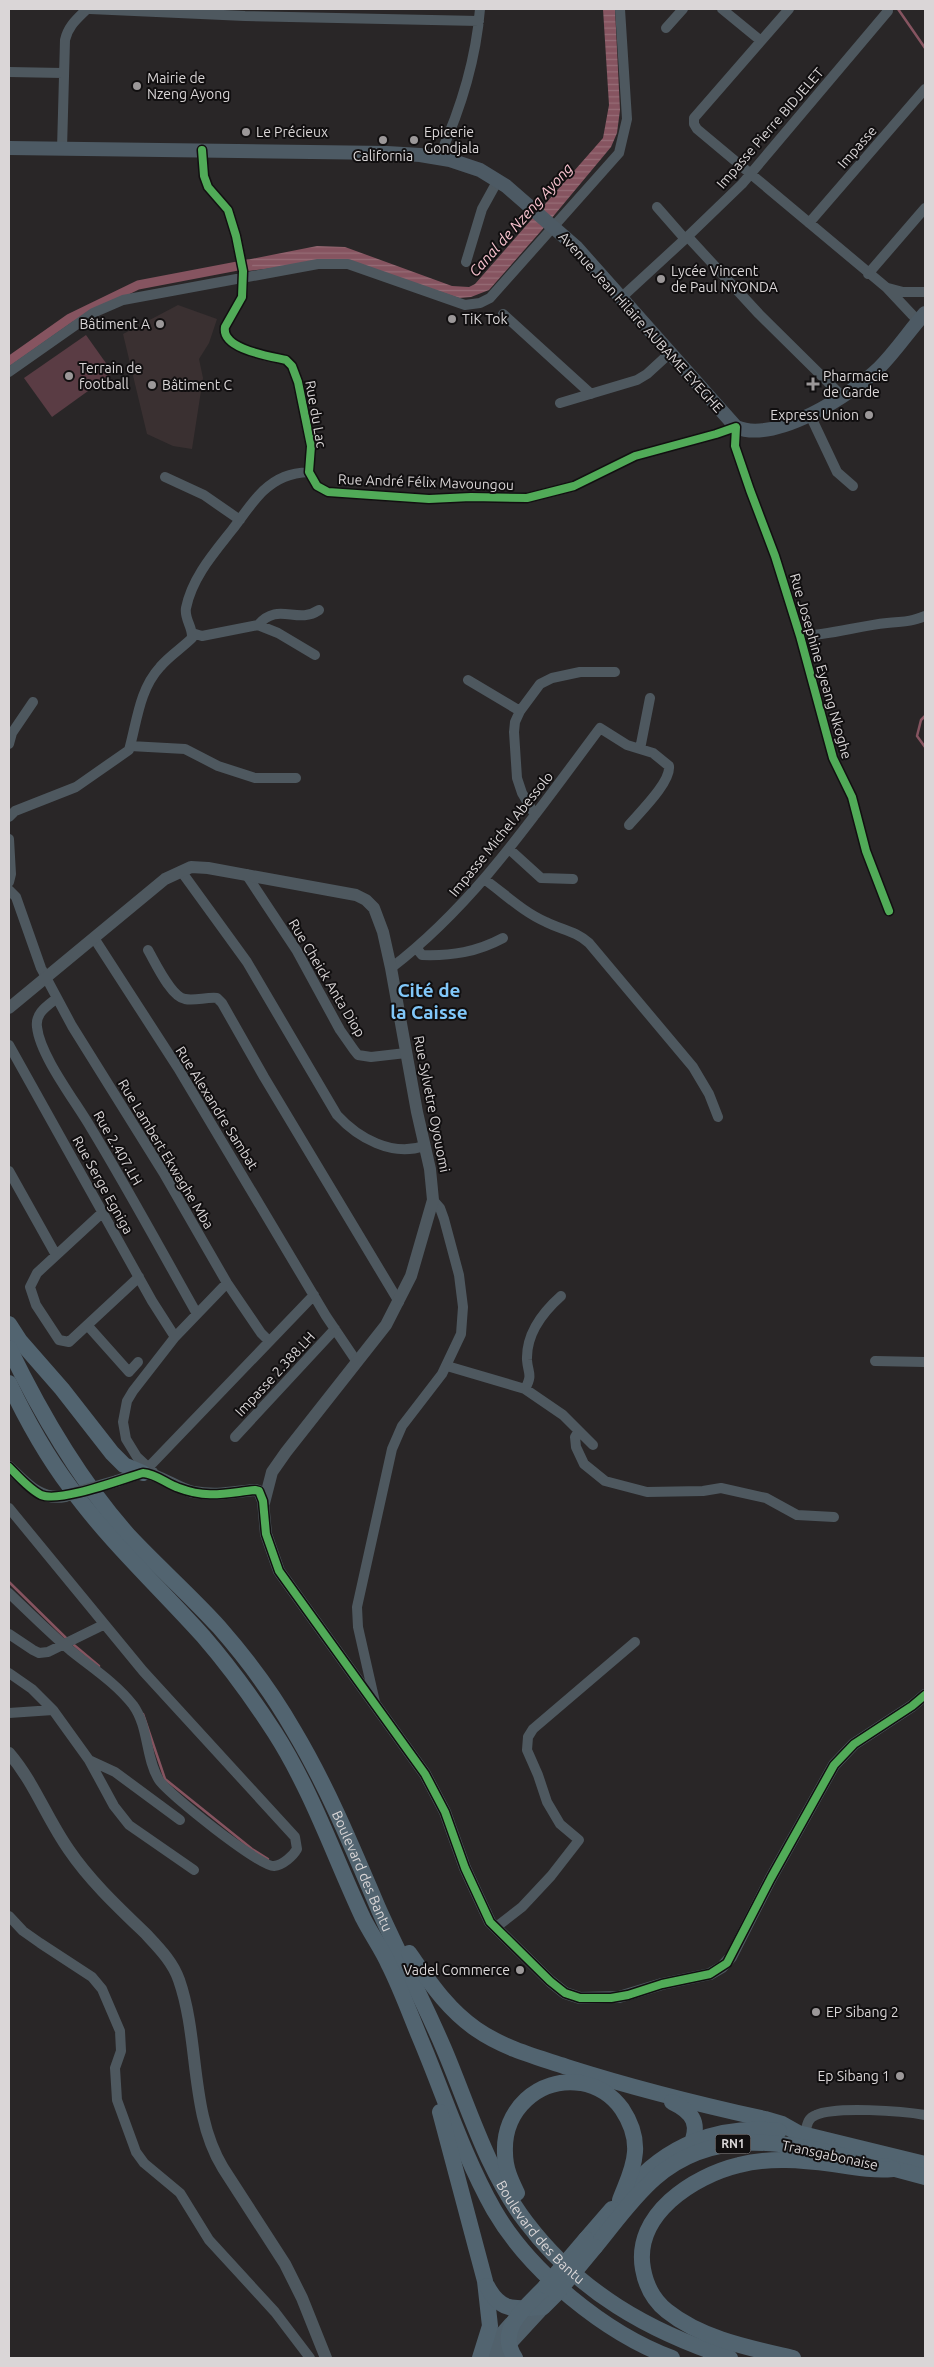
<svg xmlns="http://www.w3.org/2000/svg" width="934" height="2367" font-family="Ubuntu,sans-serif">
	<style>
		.built { fill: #3a3031 }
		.garden { fill: #5a3c44 }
		.water { fill: url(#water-rules) }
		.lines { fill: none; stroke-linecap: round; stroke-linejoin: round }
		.stream { stroke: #865460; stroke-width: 2.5 }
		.canal { stroke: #865460; stroke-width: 9 }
		.minor { stroke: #4e585f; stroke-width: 10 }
		.tertiary { stroke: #4e585f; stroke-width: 12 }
		.secondary { stroke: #4d5a64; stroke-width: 14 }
		.primary { stroke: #51616c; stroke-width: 15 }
		.trunk { stroke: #526470; stroke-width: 16 }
		.tertiary-bridge { stroke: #4e585f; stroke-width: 12 }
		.trunk-bridge { stroke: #526470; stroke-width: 16 }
		.cycleway-casing { stroke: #110f10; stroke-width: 11 }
		.cycleway { stroke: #51ab58; stroke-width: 8 }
		.poi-dot { fill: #9c9899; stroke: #110f10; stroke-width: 2 }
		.labels { text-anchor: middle; stroke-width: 4; stroke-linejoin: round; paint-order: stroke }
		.shield { fill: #110f10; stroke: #9e9a9b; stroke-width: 1 }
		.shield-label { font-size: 12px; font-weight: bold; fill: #dad6d7 }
		.poi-label { font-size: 14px; fill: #dad6d7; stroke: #110f10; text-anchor: start }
		.street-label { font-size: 14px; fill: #dad6d7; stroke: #110f10 }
		.water-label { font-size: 15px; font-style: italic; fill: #f8c2ce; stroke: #110f10 }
		.district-label { font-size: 19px; font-weight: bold; fill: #81c7f9; stroke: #110f10 }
	</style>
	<defs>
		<pattern id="water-rules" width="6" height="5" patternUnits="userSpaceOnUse" patternTransform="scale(1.25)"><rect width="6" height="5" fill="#865460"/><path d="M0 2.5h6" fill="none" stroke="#966c76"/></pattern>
	</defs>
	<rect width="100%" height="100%" fill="#292627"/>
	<path class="built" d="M 178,305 L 217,319 L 209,343 L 199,359 L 203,378 L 192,449 L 173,446 L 147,434 L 123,334 Z"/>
	<path class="garden" d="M 86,335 L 113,373 L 52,417 L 24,378 Z"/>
	<path class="water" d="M 603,9 L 615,9 L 620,110 L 617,133 L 611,147 L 541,231 L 489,290 L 471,297 L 459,298 L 344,260 L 248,271 L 246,260 L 317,246 L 345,247 L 452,286 L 469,287 L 475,284 L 603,138 L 609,105 Z"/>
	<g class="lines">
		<path class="stream" d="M 898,9 L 925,48
			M 925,716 L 921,720 L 917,736 L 925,747
			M 9,1582 L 66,1638
			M 74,1645 L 99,1666
			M 143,1714 L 165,1779 L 252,1849 L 268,1859"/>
		<path class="canal" d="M 9,361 L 70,318 L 138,285 L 248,264"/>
		<path class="minor" d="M 90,9 L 245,16 L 479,21
			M 722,9 L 761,41
			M 789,9 L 694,118 L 694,124 L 697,129 L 887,288 L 918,321
			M 666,28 L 683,9
			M 9,72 L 63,73
			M 62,149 L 65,40 C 68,26 77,19 87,9
			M 202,150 L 204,176 L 208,187 L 228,210 L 236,236 L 243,271 L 242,297 L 225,327 C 221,349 269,356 286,360 L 292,366 L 298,382 L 311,446 L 309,472 L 317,486 L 328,492 L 429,499 L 471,497 L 527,498 L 574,486 L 635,456 L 716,434 L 736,427 L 735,446 L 750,490 L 775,556 L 800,636 L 833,758 L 852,797 L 866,851 L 889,911
			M 439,157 C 460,111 476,59 480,9
			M 657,207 L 685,239
			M 809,223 L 925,89
			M 688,237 L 759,314 L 843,397
			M 466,262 L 482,209 L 498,180
			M 868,274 L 925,208
			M 888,288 L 903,292 L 925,292
			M 622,297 L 685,239 L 742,184 L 888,11
			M 503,314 L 591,394
			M 9,372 L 93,313 L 123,300 L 318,264 L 348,264 L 465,305 L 480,303 L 490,298 L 619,153 L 627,119 L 620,9
			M 560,403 L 637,380 L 647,374 L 671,352
			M 810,415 L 837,472 L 853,486
			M 165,477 L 204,495 L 240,520
			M 258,625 L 278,633 L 315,655
			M 192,633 L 202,636 L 258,625 C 278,601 297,625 319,610
			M 800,636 C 830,635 858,626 887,623 C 904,621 907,623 925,616
			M 468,680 L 520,711
			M 9,744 L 12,733 L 33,702
			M 130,746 L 185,749 L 218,766 L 255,778 L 296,778
			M 640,749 L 650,698
			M 535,815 L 522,793 L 517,778 L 514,732 L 515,722 L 520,711 L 540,684 L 552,678 L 580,672 L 615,672
			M 9,817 L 15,811 L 76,787 L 129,750 C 137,722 139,690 160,667 C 169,656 182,648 192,638 C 193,627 184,619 186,608 C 192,578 213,554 232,530 C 242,517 251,503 263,491 C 277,478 290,473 309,472
			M 9,839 L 11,874 L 9,882
			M 509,849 L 541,878 L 573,879
			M 181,871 L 247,962 L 337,1115 C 358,1138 392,1157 424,1146
			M 246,874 L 297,951 L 340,1030 L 354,1050 L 358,1055 L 371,1057 L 406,1053
			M 484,879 C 505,894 523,912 546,922 C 562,930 576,931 589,943 L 693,1067 L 709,1094 L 718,1117
			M 9,890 L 16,897 L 41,968 L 72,1026 L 163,1172 L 227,1283 L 261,1333 L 269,1341
			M 94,938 L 178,1068 L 326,1316 L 357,1362
			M 417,949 L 422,955 C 452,956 477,952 503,938
			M 148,950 C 155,962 171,997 185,999 C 195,1001 206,997 217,998 L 222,1003 L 264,1077 L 399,1302
			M 391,968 C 476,903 536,813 600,728 L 627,745 L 653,753 L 669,766 C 671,782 640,812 629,825
			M 57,998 C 47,1006 35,1013 37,1027 C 40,1056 76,1102 91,1128 C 128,1189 162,1252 197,1314
			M 9,1045 L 152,1301 L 175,1337
			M 9,1171 L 56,1255
			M 103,1212 L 37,1273 L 30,1287 L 36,1305 L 59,1340 L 69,1342 L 139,1277
			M 88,1326 L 129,1372 L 138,1362
			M 875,1361 L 925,1362
			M 447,1366 L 525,1389 L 563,1415 L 593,1445
			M 525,1389 C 533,1374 528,1374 527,1360 C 526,1334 543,1312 561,1296
			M 578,1432 L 575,1437 L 576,1447 L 584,1464 L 605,1481 L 647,1492 L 703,1491 L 721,1488 L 766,1498 L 797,1515 L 834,1517
			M 235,1437 L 335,1329
			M 153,1472 L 137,1457 L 126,1439 L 123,1422 L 127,1401 L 133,1391 L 175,1337 L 227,1283
			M 143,1473 L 314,1295
			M 9,1508 L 143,1671 L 295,1837 L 297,1849 C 293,1856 283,1865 274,1866 C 260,1867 167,1793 159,1780 C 145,1757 149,1727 133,1705 C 116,1683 91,1667 70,1650 C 49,1632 29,1612 9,1593
			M 9,1634 L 33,1650 L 39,1653 L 48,1652 L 103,1625
			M 9,1673 L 32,1689 L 53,1710 L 89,1760 L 114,1806 L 129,1825 L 194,1870
			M 375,1702 L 358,1627 L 357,1607 L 392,1449 L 402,1426 L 442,1374 L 461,1334 L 463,1307 L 459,1275 L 444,1219 L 440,1208 L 433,1200
			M 9,1713 L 53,1710
			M 89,1760 L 115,1772 L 180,1820
			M 9,1916 L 23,1931 L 40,1943 L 92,1977 L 102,1989 L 120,2031 L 121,2051 L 115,2068 L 117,2100 L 136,2152 L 144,2163 L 180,2193 L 209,2240 L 275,2312 L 310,2358
			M 495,1928 L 522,1907 L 551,1876 L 579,1840 L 560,1824 L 547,1802 L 538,1775 L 527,1750 L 528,1737 L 533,1729 L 635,1642
			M 805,2134 C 807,2126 807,2118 816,2115 C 835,2106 903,2111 925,2115"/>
		<path class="tertiary" d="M 9,1008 L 165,879 L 191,867 L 208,868 L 356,895 L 366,900 L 374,908 L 383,932 L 391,968 L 417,1112 L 430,1169 L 433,1200 L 411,1276 L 386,1325 L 286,1452 L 272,1472 L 264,1503
			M 9,1467 C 26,1483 40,1501 65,1496
			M 117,1481 C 126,1478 135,1474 143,1473 C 156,1472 178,1489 193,1492 C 219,1496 231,1492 255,1490 L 259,1491 L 263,1501 L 266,1534 L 279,1571 L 425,1774 L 445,1812 L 465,1868 L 490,1922 L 550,1981 L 565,1993 L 580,1998 L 619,1997 L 662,1984 L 710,1974 L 722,1967 L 731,1957 L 771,1878 L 834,1765 L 854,1744 L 912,1706 L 925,1695
			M 9,1753 C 34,1782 47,1819 69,1850 C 90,1881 119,1908 146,1934 C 159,1948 173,1962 179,1980 C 200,2040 189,2112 223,2168 L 285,2264 L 302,2298 L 326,2358"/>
		<path class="secondary" d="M 9,148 L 387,153 L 420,155 L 450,160 L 480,170 L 506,186 L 576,247 L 736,427 C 775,444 851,395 879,368 C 896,351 909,331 925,313"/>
		<path class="primary" d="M 481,2358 L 511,2324
			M 496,2358 L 543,2307"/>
		<g class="trunk">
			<path d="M 9,1324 L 20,1341 L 62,1389 L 112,1453 L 124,1465 L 143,1473"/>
			<path id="s1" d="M 9,1348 C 41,1414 79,1480 129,1536 C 158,1567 190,1595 219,1627 C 247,1659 273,1694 294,1731 C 328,1788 353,1849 379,1910 C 400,1957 424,2002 444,2049 C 469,2108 487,2171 526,2222 C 579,2292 648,2331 730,2358"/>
			<path d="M 9,1383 C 26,1419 46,1455 70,1487 C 109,1541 158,1586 203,1636 C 229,1666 253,1699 275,1733 C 312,1791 334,1856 363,1918 C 371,1934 382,1949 389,1965 C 401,1989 410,2014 420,2038 C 444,2095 463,2155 494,2210 C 530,2272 605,2333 672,2358"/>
			<path d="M 409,1953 C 429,1981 447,2009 476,2029 C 503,2048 536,2057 567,2067 C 633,2088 697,2104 765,2119 L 782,2124 L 798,2133 L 925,2164"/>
			<path d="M 672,2102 C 695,2113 700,2125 690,2148"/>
			<path d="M 440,2112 L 485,2281 L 490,2326 L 480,2358"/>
			<path d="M 884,2166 L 925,2177"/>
			<path d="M 628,2191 C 666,2145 719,2124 779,2131"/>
			<path d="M 517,2193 C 511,2181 505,2168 505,2153 C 503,2110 538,2077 581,2083 C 597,2086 612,2095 622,2109 C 630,2121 636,2137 635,2152 C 634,2169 626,2184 620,2200"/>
			<path d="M 586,2239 L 612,2209"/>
			<path d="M 595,2247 C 614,2224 632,2198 655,2178 C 712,2128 781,2141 848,2157"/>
			<path d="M 487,2286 C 501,2313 516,2309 543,2307 L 556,2294"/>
			<path d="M 515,2358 C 495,2328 527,2307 546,2286"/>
			<path d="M 793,2358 C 750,2348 702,2339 667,2311 C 653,2300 646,2286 643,2269 C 633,2215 693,2176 739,2165 C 769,2157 802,2160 833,2164 C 853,2167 873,2171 893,2169"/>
		</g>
		<path class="tertiary-bridge" d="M 65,1496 L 117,1481"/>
		<path class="trunk-bridge" d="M 546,2286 L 586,2239
			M 556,2294 L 595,2247"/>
		<defs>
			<path id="cycleway" d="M 202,150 L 204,176 L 208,187 L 228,210 L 236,236 L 243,271 L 242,297 L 225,327 C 221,349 269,356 286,360 L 292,366 L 298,382 L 311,446 L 309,472 L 317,486 L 328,492 L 429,499 L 471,497 L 527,498 L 574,486 L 635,456 L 716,434 L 736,427 L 735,446 L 750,490 L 775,556 L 800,636 L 833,758 L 852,797 L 866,851 L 889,911
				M 9,1467 C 18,1476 29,1489 41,1495 C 60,1503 122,1479 143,1473 C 157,1474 166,1484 179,1488 C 208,1499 226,1493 255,1490 L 259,1491 L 263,1501 L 266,1534 L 279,1571 L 425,1774 L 445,1812 L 465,1868 L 490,1922 L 550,1981 L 565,1993 L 580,1998 L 611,1998 L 628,1995 L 662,1984 L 710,1974 L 727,1963 L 771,1878 L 834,1765 L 854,1744 L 912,1706 L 925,1695"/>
		</defs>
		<use href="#cycleway" class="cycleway-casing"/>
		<use href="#cycleway" class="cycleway"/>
	</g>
	<g class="poi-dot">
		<circle cx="137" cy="86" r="5"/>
		<circle cx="246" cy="132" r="5"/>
		<circle cx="383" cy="140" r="5"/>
		<circle cx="414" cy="140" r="5"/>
		<circle cx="661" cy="279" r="5"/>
		<circle cx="452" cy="319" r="5"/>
		<circle cx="160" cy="324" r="5"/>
		<circle cx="69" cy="376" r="5"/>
		<path d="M810.5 376.5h5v5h5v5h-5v5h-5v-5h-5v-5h5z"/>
		<circle cx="152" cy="385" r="5"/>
		<circle cx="869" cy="415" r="5"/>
		<circle cx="520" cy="1970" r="5"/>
		<circle cx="816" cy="2012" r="5"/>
		<circle cx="900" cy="2076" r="5"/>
	</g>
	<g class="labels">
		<rect class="shield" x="715.5" y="2134.5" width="35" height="19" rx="4"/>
		<g class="shield-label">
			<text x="733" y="2148">RN1</text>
		</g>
		<g class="poi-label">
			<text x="147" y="83">Mairie de<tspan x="147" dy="16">Nzeng Ayong</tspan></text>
			<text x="256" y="137">Le Précieux</text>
			<text x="424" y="137">Epicerie<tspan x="424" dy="16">Gondjala</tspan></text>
			<text x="383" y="161" text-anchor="middle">California</text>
			<text x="671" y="276">Lycée Vincent<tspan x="671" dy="16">de Paul NYONDA</tspan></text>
			<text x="462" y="324">TiK Tok</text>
			<text x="150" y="329" text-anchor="end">Bâtiment A</text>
			<text x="79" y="373">Terrain de<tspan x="79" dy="16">football</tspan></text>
			<text x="823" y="381">Pharmacie<tspan x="823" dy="16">de Garde</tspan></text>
			<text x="162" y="390">Bâtiment C</text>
			<text x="859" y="420" text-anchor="end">Express Union</text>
			<text x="510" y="1975" text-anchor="end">Vadel Commerce</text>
			<text x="826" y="2017">EP Sibang 2</text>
			<text x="890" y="2081" text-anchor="end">Ep Sibang 1</text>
		</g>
		<g class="street-label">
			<text transform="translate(770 128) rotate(-49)" y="5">Impasse Pierre BIDJELET</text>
			<text transform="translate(857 147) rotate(-49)" y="5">Impasse</text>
			<text transform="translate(641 322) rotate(48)" y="5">Avenue Jean Hilaire AUBAME EYEGHE</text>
			<text transform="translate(316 414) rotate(80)" y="5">Rue du Lac</text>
			<text transform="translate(426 482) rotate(2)" y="5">Rue André Félix Mavoungou</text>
			<text transform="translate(821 666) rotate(74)" y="5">Rue Josephine Eyeang Nkoghe</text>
			<text transform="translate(501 834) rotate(-51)" y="5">Impasse Michel Abessolo</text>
			<text transform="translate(327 978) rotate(59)" y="5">Rue Cheick Anta Diop</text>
			<text transform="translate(432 1104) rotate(79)" y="5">Rue Sylvetre Oyouomi</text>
			<text transform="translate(217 1108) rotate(58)" y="5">Rue Alexandre Sambat</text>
			<text transform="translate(118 1148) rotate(60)" y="5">Rue 2.407.LH</text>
			<text transform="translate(166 1154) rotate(59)" y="5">Rue Lambert Ekwaghe Mba</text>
			<text transform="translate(103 1185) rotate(61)" y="5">Rue Serge Egniga</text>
			<text transform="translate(275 1374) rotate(-47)" y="5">Impasse 2.388.LH</text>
			<text dy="5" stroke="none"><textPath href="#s1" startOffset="636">Boulevard des Bantu</textPath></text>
			<text transform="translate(830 2155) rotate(12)" y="5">Transgabonaise</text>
			<text dy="5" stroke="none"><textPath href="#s1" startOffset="1041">Boulevard des Bantu</textPath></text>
		</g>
		<g class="water-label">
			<text transform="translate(521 220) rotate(-48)" y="5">Canal de Nzeng Ayong</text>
		</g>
		<g class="district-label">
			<text x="429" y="997">Cité de<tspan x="429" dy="22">la Caisse</tspan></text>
		</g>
	</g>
	<rect width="934" height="2367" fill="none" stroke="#dad6d7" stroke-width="20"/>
</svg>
